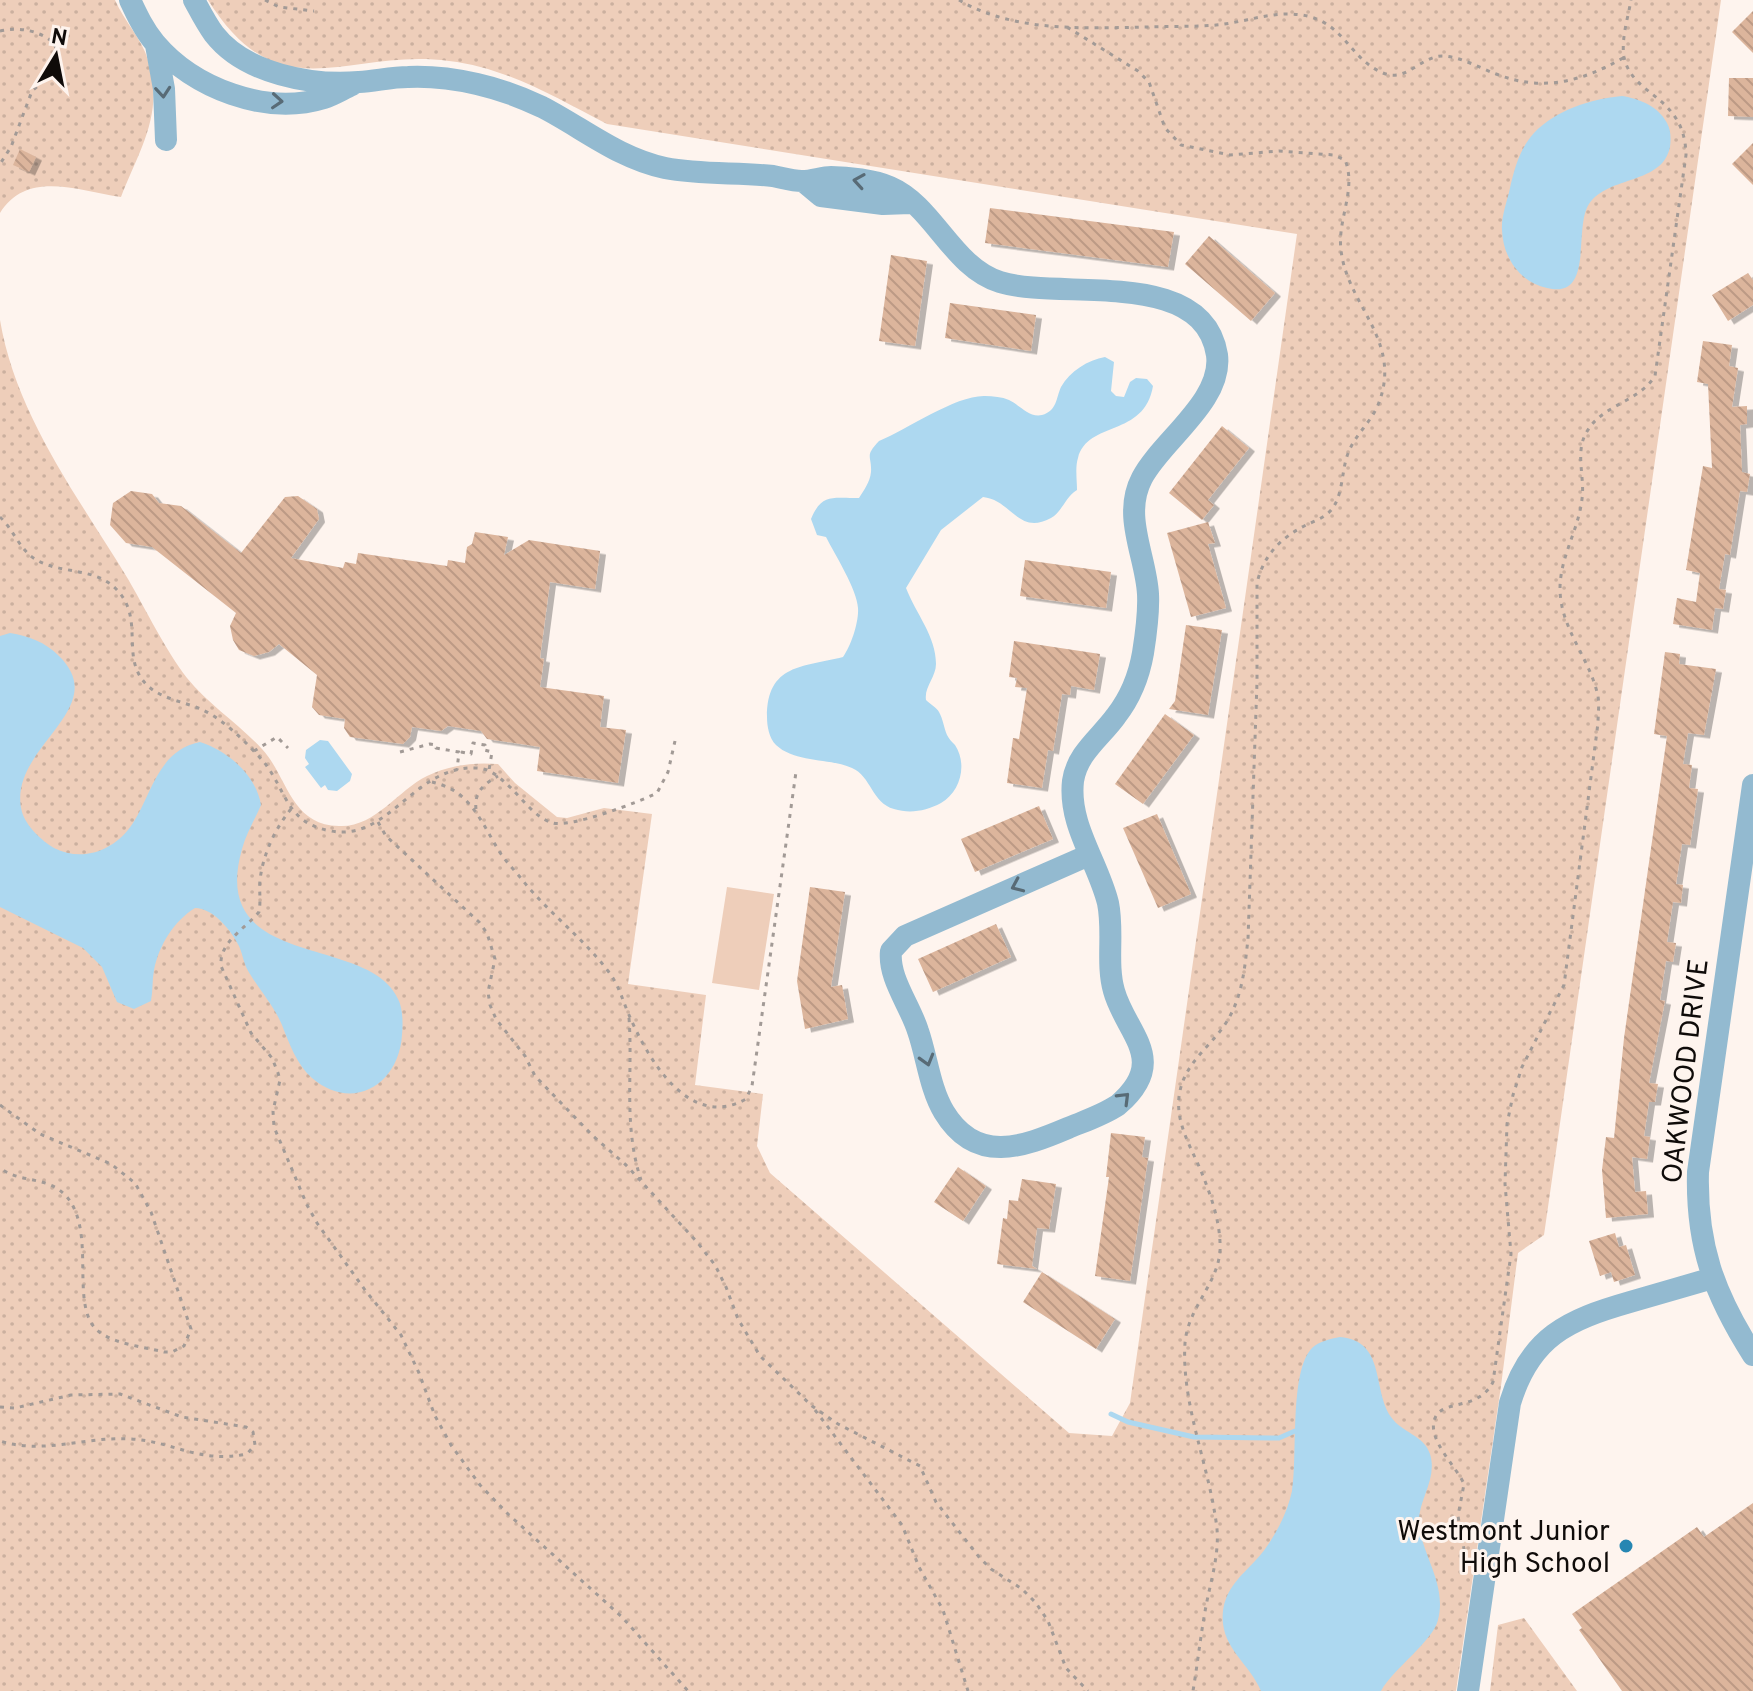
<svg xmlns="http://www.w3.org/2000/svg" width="1753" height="1691" font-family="Overpass,sans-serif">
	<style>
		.grass { fill: url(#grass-dots) }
		.pitch { fill: #eeceba }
		.water { fill: #add8f0 }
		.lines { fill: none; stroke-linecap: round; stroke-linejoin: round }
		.stream { stroke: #add8f0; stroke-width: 5 }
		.building { fill: url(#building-back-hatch); filter: url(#shadow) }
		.path { stroke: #a29a96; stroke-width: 3; stroke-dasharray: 4 6; stroke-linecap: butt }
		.minor { stroke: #93bad0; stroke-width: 22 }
		.oneway { stroke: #586b76 }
		.poi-dot { fill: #2686b2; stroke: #fef4ee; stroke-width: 3 }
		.labels { text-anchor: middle; stroke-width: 6; stroke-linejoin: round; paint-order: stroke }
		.street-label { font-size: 28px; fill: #0f0b09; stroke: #fef4ee }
		.poi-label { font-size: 28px; fill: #0f0b09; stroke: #fef4ee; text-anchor: end }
	</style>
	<defs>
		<pattern id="grass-dots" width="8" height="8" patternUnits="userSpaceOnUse" patternTransform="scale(2)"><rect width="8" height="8" fill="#eeceba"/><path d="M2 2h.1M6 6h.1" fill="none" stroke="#cbb09f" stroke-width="1.8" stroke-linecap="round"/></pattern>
		<pattern id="building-back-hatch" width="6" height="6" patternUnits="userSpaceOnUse" patternTransform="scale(2)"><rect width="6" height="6" fill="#dcb59c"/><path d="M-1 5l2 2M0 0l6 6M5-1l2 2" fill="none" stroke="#bc9a85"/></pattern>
		<filter id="shadow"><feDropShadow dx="6" dy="3.5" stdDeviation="0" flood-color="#0004"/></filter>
	</defs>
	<rect width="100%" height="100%" fill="#fef4ee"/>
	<path class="grass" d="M 0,0 L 115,0 C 124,21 142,39 148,60 C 165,113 139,150 121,197 C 79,191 27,169 0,213 Z
		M 208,0 L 1721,0 L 1544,1235 L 1518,1253 L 1501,1386 L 1456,1691 L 0,1691 L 0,320 C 16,416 79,498 128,579 C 146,610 166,651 187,678 C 209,705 239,724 262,749 C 288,777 290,825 339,826 C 375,828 398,790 427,776 C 450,765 473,762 498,764 L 515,783 L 557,817 L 567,818 L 604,808 L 652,814 L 628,984 L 706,995 L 695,1085 L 763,1094 L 757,1146 L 770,1173 L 1069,1433 L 1112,1436 L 1130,1403 L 1297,234 L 607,124 C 556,98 508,68 449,61 C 347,47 280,115 208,0 Z
		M 1524,1618 L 1577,1691 L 1490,1691 L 1498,1625 Z"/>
	<path class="pitch" d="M 727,887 L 774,894 L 759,990 L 712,983 Z"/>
	<path class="water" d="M 1622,96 C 1640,99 1658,106 1667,123 C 1671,130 1671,139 1670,147 C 1662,185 1609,175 1589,204 C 1573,228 1595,300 1547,288 C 1520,282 1503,258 1502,230 C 1501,217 1507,202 1510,188 C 1514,170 1520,148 1534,133 C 1556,110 1591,99 1622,96 Z
		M 1105,357 L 1114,362 L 1111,391 L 1116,396 L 1124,397 L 1130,382 L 1136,378 L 1147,379 L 1153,386 C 1144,438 1088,420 1078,458 C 1075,467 1077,480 1077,490 C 1065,497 1063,511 1051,518 C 1018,536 1012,500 983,497 L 941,530 L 906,588 C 916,614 936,636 936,664 C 936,677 924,687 926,700 C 930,704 937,708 939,712 C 943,719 944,728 947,735 C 949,739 952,742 955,745 C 968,765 960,792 941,803 C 926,811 910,814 894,809 C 872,803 871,776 852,768 C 830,758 795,763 776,745 C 769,738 767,726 767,717 C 767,664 803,667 843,657 C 851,646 859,622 858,608 C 857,589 835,555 826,537 L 817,535 L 811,519 C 822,492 835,499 859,498 C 864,490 870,482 871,472 C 872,455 864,457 879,441 C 908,429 956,395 985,396 C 993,396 1002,397 1009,400 C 1020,405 1029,418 1042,415 C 1057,411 1056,398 1061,387 C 1070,371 1088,360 1105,357 Z
		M 10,633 C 29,636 45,642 59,656 C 114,710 5,748 22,812 C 26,826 42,841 54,848 C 83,863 116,850 133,823 C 152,794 158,750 200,742 C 228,751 256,775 261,805 C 255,819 246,834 242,849 C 207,972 369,933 398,999 C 403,1008 403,1024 402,1035 C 399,1084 353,1113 312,1078 C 297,1065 289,1043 282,1025 C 274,1006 261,992 250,974 C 244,966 243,955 239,946 C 231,930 213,908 195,908 C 174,921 159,945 154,970 C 152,980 153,991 151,1001 L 134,1009 L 117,1002 L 102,967 L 83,948 L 0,907 L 0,636 Z
		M 320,740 L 328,741 L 352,774 L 350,781 L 337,791 L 328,790 L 325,785 L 321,788 L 305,767 L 309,764 L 305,758 L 306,750 Z
		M 1340,1337 C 1386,1341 1372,1389 1391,1417 C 1402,1433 1424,1435 1430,1454 C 1438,1480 1417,1500 1419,1525 C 1423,1557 1447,1585 1438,1620 C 1433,1641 1393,1669 1381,1691 L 1261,1691 C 1249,1662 1219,1647 1223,1611 C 1226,1588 1241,1576 1255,1561 C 1272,1543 1287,1515 1292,1491 C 1298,1456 1289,1372 1312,1348 C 1320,1341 1330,1339 1340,1337 Z"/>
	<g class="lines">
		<path class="stream" d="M 1111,1414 L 1128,1422 L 1194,1437 L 1279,1438 L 1295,1431"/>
	</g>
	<path class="building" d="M 1753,11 L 1753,53 L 1732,32 Z
		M 1729,78 L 1753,78 L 1753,117 L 1728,116 Z
		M 1753,143 L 1753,185 L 1732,164 Z
		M 20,149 L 36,157 L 29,172 L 13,165 Z
		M 990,208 L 1174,232 L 1168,267 L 985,243 Z
		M 1209,236 L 1275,293 L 1251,321 L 1185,264 Z
		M 891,255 L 927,261 L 915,346 L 879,341 Z
		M 1748,273 L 1753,280 L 1753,305 L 1728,321 L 1712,295 Z
		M 950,303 L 1036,315 L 1031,351 L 945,338 Z
		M 1703,341 L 1732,345 L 1729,366 L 1738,368 L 1732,407 L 1747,406 L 1747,424 L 1740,425 L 1742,472 L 1750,474 L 1747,492 L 1740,491 L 1730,555 L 1725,554 L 1719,589 L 1726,590 L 1723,609 L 1715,608 L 1712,630 L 1673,624 L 1677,598 L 1696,602 L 1700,573 L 1686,570 L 1703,466 L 1712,468 L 1708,384 L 1697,382 Z
		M 1222,426 L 1249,448 L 1208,500 L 1214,505 L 1202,520 L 1169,493 Z
		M 131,491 L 152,494 L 159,503 L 181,506 L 241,553 L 285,497 L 298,496 L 317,509 L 319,519 L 291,558 L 343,568 L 345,562 L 356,564 L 358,553 L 447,566 L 448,560 L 465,563 L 467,547 L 472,544 L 475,532 L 508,537 L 504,555 L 529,540 L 600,551 L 595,589 L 550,582 L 540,658 L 544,659 L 540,687 L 604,696 L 600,727 L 626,730 L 618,783 L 537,771 L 540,747 L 487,739 L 481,731 L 448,726 L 441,731 L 412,727 L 410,737 L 403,744 L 350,737 L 344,728 L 345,719 L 319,715 L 312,707 L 317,675 L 279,644 L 269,652 L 254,656 L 239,650 L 233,640 L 230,626 L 236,613 L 152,547 L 126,543 L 110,525 L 113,503 Z
		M 1208,522 L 1215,543 L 1208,544 L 1226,608 L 1191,617 L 1167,533 Z
		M 1025,560 L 1111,572 L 1106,608 L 1020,596 Z
		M 1186,625 L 1222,630 L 1208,715 L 1169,709 L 1175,701 Z
		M 1014,641 L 1100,654 L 1094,690 L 1071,686 L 1070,695 L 1062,694 L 1053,751 L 1048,750 L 1042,788 L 1007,783 L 1013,738 L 1019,739 L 1027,688 L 1015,687 L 1017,678 L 1009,677 Z
		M 1665,652 L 1680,654 L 1679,664 L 1716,669 L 1704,735 L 1688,733 L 1683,764 L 1692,765 L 1689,788 L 1698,789 L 1690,845 L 1682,844 L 1676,884 L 1683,885 L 1681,903 L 1673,902 L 1667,942 L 1676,943 L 1673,962 L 1666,961 L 1660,1000 L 1665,1001 L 1649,1083 L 1658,1084 L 1655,1102 L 1649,1102 L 1644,1136 L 1650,1137 L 1647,1159 L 1632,1157 L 1635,1192 L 1646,1191 L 1648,1214 L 1606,1218 L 1602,1170 L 1606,1137 L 1614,1138 L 1624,1038 L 1667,736 L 1654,734 Z
		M 1165,714 L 1194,735 L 1143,804 L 1115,784 Z
		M 1039,806 L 1053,839 L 975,872 L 961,839 Z
		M 1157,814 L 1191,894 L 1158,908 L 1123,828 Z
		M 810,887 L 845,892 L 831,987 L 842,985 L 848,1019 L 805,1029 L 797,981 Z
		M 996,924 L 1011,957 L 933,992 L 918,959 Z
		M 1111,1133 L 1145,1137 L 1142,1157 L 1148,1158 L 1130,1281 L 1095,1276 L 1109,1177 L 1106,1177 Z
		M 958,1167 L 986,1186 L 963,1221 L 934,1202 Z
		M 1022,1179 L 1056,1184 L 1049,1229 L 1037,1228 L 1032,1266 L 1037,1269 L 997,1264 L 1003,1218 L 1007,1219 L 1009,1200 L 1018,1201 Z
		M 1615,1233 L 1619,1247 L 1626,1245 L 1635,1275 L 1614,1282 L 1611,1272 L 1600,1276 L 1589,1241 Z
		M 1042,1272 L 1115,1319 L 1096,1349 L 1023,1302 Z
		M 1753,1503 L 1753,1691 L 1622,1691 L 1579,1630 L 1582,1628 L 1572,1614 L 1697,1527 L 1704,1537 Z"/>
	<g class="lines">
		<path class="path" d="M 265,0 L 279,7 L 314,11
			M 959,0 C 1015,33 1087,28 1149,27 C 1171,26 1194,27 1216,25 C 1240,23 1264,14 1288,14 C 1344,14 1345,57 1383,73 C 1407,83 1421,55 1444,56 C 1461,57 1480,68 1496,74 C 1542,92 1581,82 1623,58
			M 1067,27 L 1138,71 L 1149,82 L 1165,128 L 1181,145 L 1230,155 L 1279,151 L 1334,155 L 1345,160 C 1357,189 1337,220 1341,250 C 1347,306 1404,341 1378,405 C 1371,422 1356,434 1349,451 C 1341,469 1344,493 1332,509 C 1326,517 1315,521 1306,525 C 1281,538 1264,554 1257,583 L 1257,682 L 1248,939 C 1245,965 1243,992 1230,1016 C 1215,1045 1183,1061 1179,1097 C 1176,1124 1191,1147 1201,1171 C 1210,1193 1219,1218 1220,1242 C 1223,1280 1188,1305 1185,1343 C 1181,1405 1210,1467 1217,1529 C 1219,1553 1212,1577 1207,1601 C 1201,1631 1198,1661 1193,1691
			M 0,31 C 20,27 37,30 53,42 L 57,50 L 55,71 L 32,91 L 11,147 L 0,164
			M 0,517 C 13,529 20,550 35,559 C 60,575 96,566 118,591 C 145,621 119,659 148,686 C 162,699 185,702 203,710 C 224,720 247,743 263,761 C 287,790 285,823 331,831 C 389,842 414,765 476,768 C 491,768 501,779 512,789 C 523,800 537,819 553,823 C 571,828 639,802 657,793 L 668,772 L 675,741
			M 254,751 L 277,737 L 288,748
			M 400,752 L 430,744 L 436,745 L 436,748 L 459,752 L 457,770
			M 461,752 L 471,754 L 473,743 L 485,745 L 484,750 L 492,752 L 489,770
			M 432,782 C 441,784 451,788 459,794 C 478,809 488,834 501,854 C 508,864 517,873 524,882 C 550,914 583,938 608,971 C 619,985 622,999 629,1015 C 648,1059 689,1131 746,1099 L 752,1086 L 796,772
			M 291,809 C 275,829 263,854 260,880 C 259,891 261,901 259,912 C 245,929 219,942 221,966 L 251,1033 L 272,1058 L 278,1073 L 280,1080 L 273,1111 L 274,1127 L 307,1205 L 317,1223 L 365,1290 L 401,1335 L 419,1373 L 435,1416 L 451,1445 L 480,1485 L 508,1514 L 622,1617 L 688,1691
			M 476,809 C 474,792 484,784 498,776
			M 378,822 L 386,836 L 479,922 L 487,933 L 495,959 L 488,992 L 490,1005 L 496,1019 L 525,1056 L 535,1076 L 593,1136 L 626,1165 L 697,1242 L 715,1265 L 726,1287 L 738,1319 L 760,1356 L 812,1406 L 838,1424 L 920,1466 L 936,1502 L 979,1557 L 991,1569 L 1022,1589 L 1036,1603 L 1048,1621 L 1066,1668 L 1088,1691
			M 629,1018 C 633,1074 623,1125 641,1180
			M 0,1105 L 40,1134 L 111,1164 L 135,1183 L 151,1212 L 191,1329 L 184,1346 L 172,1352 L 164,1352 C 145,1347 121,1345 104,1335 C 65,1315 99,1236 67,1197 C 48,1175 21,1184 0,1168
			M 0,1407 L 15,1408 L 71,1395 L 120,1394 L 182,1417 L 246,1427 L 253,1432 L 255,1445 L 247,1454 C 198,1464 174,1441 130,1439 C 86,1436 44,1455 0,1441
			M 815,1410 L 902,1525 L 919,1567 L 943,1610 L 968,1691
			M 1466,1560 L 1458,1516 L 1464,1484 C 1457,1467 1424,1437 1436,1416 C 1445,1400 1479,1410 1493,1382 L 1511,1254 L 1505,1184 L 1507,1124 L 1513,1095 L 1522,1067 L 1564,985 L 1598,723 C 1598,713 1600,702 1597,692 C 1589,660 1566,634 1561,601 C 1555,564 1578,534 1582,499 C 1585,477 1575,453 1586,433 C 1602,404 1638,403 1655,376 L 1686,155 C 1685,95 1632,97 1624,57 C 1621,39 1628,18 1631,0"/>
		<path class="minor" d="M 130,0 C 137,15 144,30 155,43 C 193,88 266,116 324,98 C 333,95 343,89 352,85
			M 194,0 C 200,11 206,23 214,34 C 245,74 312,86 359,82 C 376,81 391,77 408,77 C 430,76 455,79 477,84 C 499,89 521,97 542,107 C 583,128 618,158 665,168 C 701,175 737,172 773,176 C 783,178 793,181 802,181 C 812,181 822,177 831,177 C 848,177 874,180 890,187 C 934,206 952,267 1000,282 C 1061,301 1203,266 1217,355 C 1223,401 1161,441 1142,478 C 1122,516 1146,556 1148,594 C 1149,613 1146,634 1143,653 C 1139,676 1130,698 1116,716 C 1101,737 1077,753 1073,781 C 1068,825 1098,862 1108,903 C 1114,932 1106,963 1114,991 C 1126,1034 1170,1060 1118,1105 C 1103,1115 1085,1121 1068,1128 C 1023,1147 976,1165 944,1112 C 930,1089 927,1057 918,1031 C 910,1005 888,978 891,951 L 905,936 L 1089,855
			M 156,45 L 164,89 L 166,140
			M 803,181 L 821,196 L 883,204 L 910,203
			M 1753,785 L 1698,1172 C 1696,1245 1714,1294 1753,1355
			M 1468,1691 L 1510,1403 C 1530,1337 1567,1320 1630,1302 C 1658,1294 1685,1286 1713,1278"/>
	</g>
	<defs><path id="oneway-chevron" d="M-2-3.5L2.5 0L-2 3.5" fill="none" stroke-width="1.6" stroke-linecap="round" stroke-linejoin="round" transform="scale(2)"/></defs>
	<g class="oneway">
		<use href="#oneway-chevron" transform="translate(163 92) rotate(85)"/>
		<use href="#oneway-chevron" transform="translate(277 101) rotate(4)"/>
		<use href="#oneway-chevron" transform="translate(859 181) rotate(-171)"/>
		<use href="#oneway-chevron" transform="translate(1017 886) rotate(156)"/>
		<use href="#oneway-chevron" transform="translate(927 1060) rotate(74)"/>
		<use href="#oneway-chevron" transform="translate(1124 1098) rotate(-45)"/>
	</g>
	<circle class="poi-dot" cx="1626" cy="1546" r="8"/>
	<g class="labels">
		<g class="street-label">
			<text transform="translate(1684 1071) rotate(-83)" y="10">OAKWOOD DRIVE</text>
		</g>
		<g class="poi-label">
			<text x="1610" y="1540">Westmont Junior<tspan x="1610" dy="32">High School</tspan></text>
		</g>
	</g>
	<g transform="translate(56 56) rotate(10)" stroke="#fef4ee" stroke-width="6" paint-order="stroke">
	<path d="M0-6L14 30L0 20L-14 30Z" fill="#0f0b09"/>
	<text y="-12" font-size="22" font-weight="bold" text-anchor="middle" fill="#0f0b09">N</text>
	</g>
</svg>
